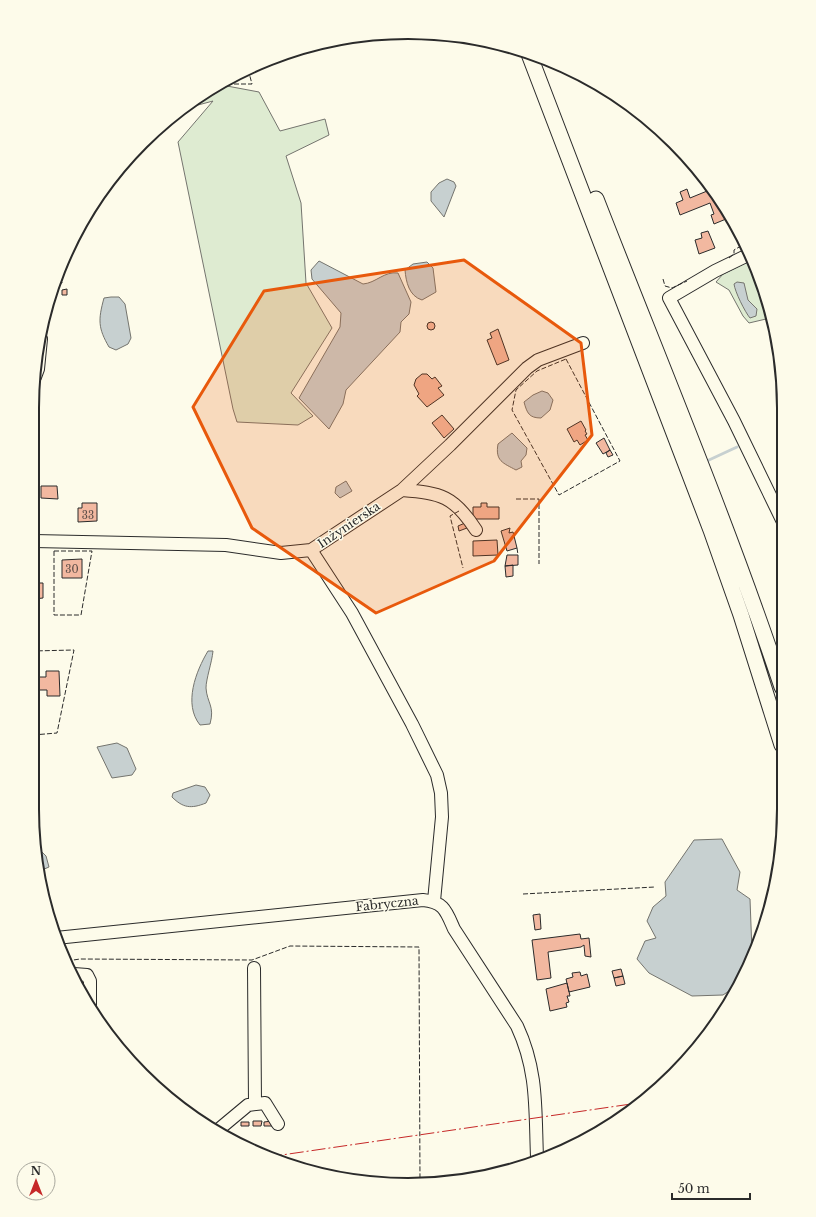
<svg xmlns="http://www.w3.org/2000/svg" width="816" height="1217" font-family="'Libre Baskerville',serif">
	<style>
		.green { fill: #deebd1; stroke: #74746e }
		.water { fill: #c7d0d0; stroke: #74746e }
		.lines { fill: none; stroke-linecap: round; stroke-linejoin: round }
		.stream { stroke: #c7d0d0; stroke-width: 3 }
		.building { fill: #f2b8a0; stroke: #2b2b2b }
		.minor-casing { stroke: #2b2b2b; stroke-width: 14 }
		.major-casing { stroke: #2b2b2b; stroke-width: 17 }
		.minor { stroke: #fdfbea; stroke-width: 12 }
		.major { stroke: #fdfbea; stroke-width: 15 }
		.fence { stroke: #2b2b2b; stroke-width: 1; stroke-dasharray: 5 2; stroke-linecap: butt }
		.power { stroke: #c62828; stroke-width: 1; stroke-dasharray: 14 3 2 3; stroke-linecap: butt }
		.marked { fill: #e8590c; fill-opacity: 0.2; stroke: #e8590c; stroke-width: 3; stroke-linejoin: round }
		.labels { text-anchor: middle; stroke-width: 3; stroke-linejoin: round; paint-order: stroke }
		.number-label { font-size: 10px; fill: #5d4e48 }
		.street-label { font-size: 12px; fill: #2b2b2b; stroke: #fdfbea }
		.rim { fill: none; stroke: #2b2b2b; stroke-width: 2 }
	</style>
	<rect width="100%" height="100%" fill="#fdfbea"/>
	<path class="green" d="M 216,86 L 227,86 L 259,92 L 280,131 L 325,119 L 329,135 L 286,156 L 301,203 L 306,283 L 332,328 L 291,393 L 313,416 L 298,425 L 237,422 L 233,409 L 178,142 L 213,101 L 183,109 L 199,95 Z
		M 753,259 L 777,334 L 778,344 L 766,319 L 749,323 L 743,316 L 729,290 L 716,282 L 723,274 Z"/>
	<path class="water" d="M 447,179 L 454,182 L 456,186 L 444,217 L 431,201 L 431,192 L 439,183 Z
		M 319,261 L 363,284 C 376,283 384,271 398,273 L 411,302 L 409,314 L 401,322 L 400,332 L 346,390 L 343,404 L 329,429 L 299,398 L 340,327 L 341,313 L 312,279 L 311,270 Z
		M 427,262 L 433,268 L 436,292 L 422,300 C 409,296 406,282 405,270 L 413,264 Z
		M 737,282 L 744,283 L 748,300 L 757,309 L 756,316 L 750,318 C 745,312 735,292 734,284 Z
		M 111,297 L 119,297 L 125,304 L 131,338 L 128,344 L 116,350 L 109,347 C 98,328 98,320 104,298 Z
		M 542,391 L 548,393 L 553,400 L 550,410 L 541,418 C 529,418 527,413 524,402 L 533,395 Z
		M 512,433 L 527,448 L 526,455 L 521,461 L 522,467 L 516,470 C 503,463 495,461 498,444 Z
		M 346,481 L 352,491 L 340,498 L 335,493 L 336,487 Z
		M 208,651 L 213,651 C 212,662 206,679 206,688 C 207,703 215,706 210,724 L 200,725 C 183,704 196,671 208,651 Z
		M 117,743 L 127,748 L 136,769 L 132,775 L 112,778 L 97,747 Z
		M 196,785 L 205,787 L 210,795 L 206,803 C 191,809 183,808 172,797 L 173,793 Z
		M 722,839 L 740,872 L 737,890 L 750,899 L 752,952 L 741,981 L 738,985 L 723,995 L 692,996 L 649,973 L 637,959 L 645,941 L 656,938 L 647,921 L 653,907 L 666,896 L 665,882 L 694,840 Z
		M 39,849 L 46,856 L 49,867 L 42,870 Z"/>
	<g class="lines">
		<path class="stream" d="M 709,460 L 737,447"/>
	</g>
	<path class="building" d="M 687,189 L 690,198 L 712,189 L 726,219 L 714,224 L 711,215 L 714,214 L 710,203 L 680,215 L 676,203 L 683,200 L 680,192 Z
		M 708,231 L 715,248 L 699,254 L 695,240 L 702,238 L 701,233 Z
		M 67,289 L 67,295 L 62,295 L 62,290 Z
		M427 326a4 4 0 1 1 8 0a4 4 0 1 1-8 0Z
		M 498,329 L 509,360 L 497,365 L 487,340 L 492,338 L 490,333 Z
		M 422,374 L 427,374 L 432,379 L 435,377 L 442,386 L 438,388 L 444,395 L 427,407 L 417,396 L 419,394 L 414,385 L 416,379 Z
		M 442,415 L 454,429 L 444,438 L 432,423 Z
		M 581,421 L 586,430 L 585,431 L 587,434 L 585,435 L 588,440 L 580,445 L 577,440 L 574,442 L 567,429 Z
		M 604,438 L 610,450 L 603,454 L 596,443 Z
		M 610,450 L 613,455 L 608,457 L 606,453 Z
		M 41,486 L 57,486 L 58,499 L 41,498 Z
		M 82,503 L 97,503 L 97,521 L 78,522 L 78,508 L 82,508 Z
		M 481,503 L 487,503 L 487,507 L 499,507 L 499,519 L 473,519 L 473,507 L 481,507 Z
		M 465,523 L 467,528 L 459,531 L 458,526 Z
		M 510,528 L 509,533 L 513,532 L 517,548 L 507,551 L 501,531 Z
		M 497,540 L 498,555 L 473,556 L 473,541 Z
		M 507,555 L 518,555 L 518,565 L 505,566 Z
		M 82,559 L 82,578 L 62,578 L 62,560 Z
		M 513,565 L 513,576 L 506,577 L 505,566 Z
		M 34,583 L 43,583 L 43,598 L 34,599 Z
		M 33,629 L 37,629 L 37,643 L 33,643 Z
		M 46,671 L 59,671 L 60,696 L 47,696 L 47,690 L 37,690 L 37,677 L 46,677 Z
		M 540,914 L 541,929 L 535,930 L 533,915 Z
		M 580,934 L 581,939 L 589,938 L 591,957 L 585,956 L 584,945 L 581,947 L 548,952 L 551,978 L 537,980 L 532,940 Z
		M 621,969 L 623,976 L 614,978 L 612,971 Z
		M 580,972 L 581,976 L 587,974 L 590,987 L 569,992 L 566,979 L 573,977 L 572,973 Z
		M 623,976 L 625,984 L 616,986 L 614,978 Z
		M 567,983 L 570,996 L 567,996 L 569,1002 L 566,1003 L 567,1007 L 550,1011 L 546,989 Z
		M 253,1121 L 262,1121 L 261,1126 L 253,1126 Z
		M 272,1121 L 272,1126 L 264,1126 L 264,1122 Z
		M 241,1122 L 249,1122 L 249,1126 L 241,1126 Z"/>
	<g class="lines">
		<defs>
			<path id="minor" d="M 750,254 L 715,271 L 669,298 L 734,421 L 783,522
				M 35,377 L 38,369 L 41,339
				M 402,490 C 441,493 454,496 476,530
				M 34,541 L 226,545 L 281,553 L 311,550 L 402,490 L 450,445 L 527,368 L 538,360 L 583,343
				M 311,550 L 352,613 L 412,724 L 437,775 L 441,793 L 442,817 L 434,901
				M 56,938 L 423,900 C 444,902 446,911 454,929 L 517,1026 C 538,1071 535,1109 537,1157
				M 254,968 L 255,1104
				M 74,974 L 87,975 L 90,981 L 90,1008
				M 218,1130 L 248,1105 L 265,1103 L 278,1124"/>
			<path id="major" d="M 529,54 L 711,530 L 741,615 L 782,745
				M 596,199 C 659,361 727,522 782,687"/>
		</defs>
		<use href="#minor" class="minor-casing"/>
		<use href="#major" class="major-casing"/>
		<use href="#minor" class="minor"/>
		<use href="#major" class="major"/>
		<path class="fence" d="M 220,84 L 252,84 L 248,69
			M 729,258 L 734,254 L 734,250 L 741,246 L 747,249
			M 663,279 L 665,286 L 672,288 L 687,281
			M 58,283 L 62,283 L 61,273
			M 566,359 L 620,461 L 559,495 L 512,410 L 516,390 L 537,371 Z
			M 516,499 L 539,499 L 539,564
			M 459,511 L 450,516 L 463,568
			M 517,548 L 518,555
			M 54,551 L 92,551 L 81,615 L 54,615 Z
			M 33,735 L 57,733 L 74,650 L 33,651
			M 523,894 L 655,887
			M 67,961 L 80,959 L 252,960 L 290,946 L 419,947 L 420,1182"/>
		<path class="power" d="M 268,1157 L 638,1103"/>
	</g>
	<path class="marked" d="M 464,260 L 581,343 L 592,435 L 494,561 L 376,613 L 252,528 L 193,407 L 264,291 Z"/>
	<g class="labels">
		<g class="number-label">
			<text x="88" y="519">33</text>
			<text x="72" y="573">30</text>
		</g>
		<g class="street-label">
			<text transform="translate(349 525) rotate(-34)" y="4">Inżynierska</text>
			<text transform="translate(387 904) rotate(-6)" y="4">Fabryczna</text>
		</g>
	</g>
	<path d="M0 0H816V1217H0ZM408 39H408A369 369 0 0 1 777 408V809A369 369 0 0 1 408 1178H408A369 369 0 0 1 39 809V408A369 369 0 0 1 408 39Z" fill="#fdfbea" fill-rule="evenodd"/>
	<path class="rim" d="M408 39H408A369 369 0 0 1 777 408V809A369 369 0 0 1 408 1178H408A369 369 0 0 1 39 809V408A369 369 0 0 1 408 39Z"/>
	<g transform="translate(36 1181)"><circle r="19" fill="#fdfbea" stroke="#a9a89e"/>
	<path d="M0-3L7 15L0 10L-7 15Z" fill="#c62828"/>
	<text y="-6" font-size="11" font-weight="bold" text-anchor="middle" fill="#2b2b2b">N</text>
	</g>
	<path d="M672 1193v6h78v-6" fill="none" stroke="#2b2b2b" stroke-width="2"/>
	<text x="678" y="1193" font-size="12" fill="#2b2b2b" stroke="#fdfbea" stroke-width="3" paint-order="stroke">50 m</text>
</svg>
